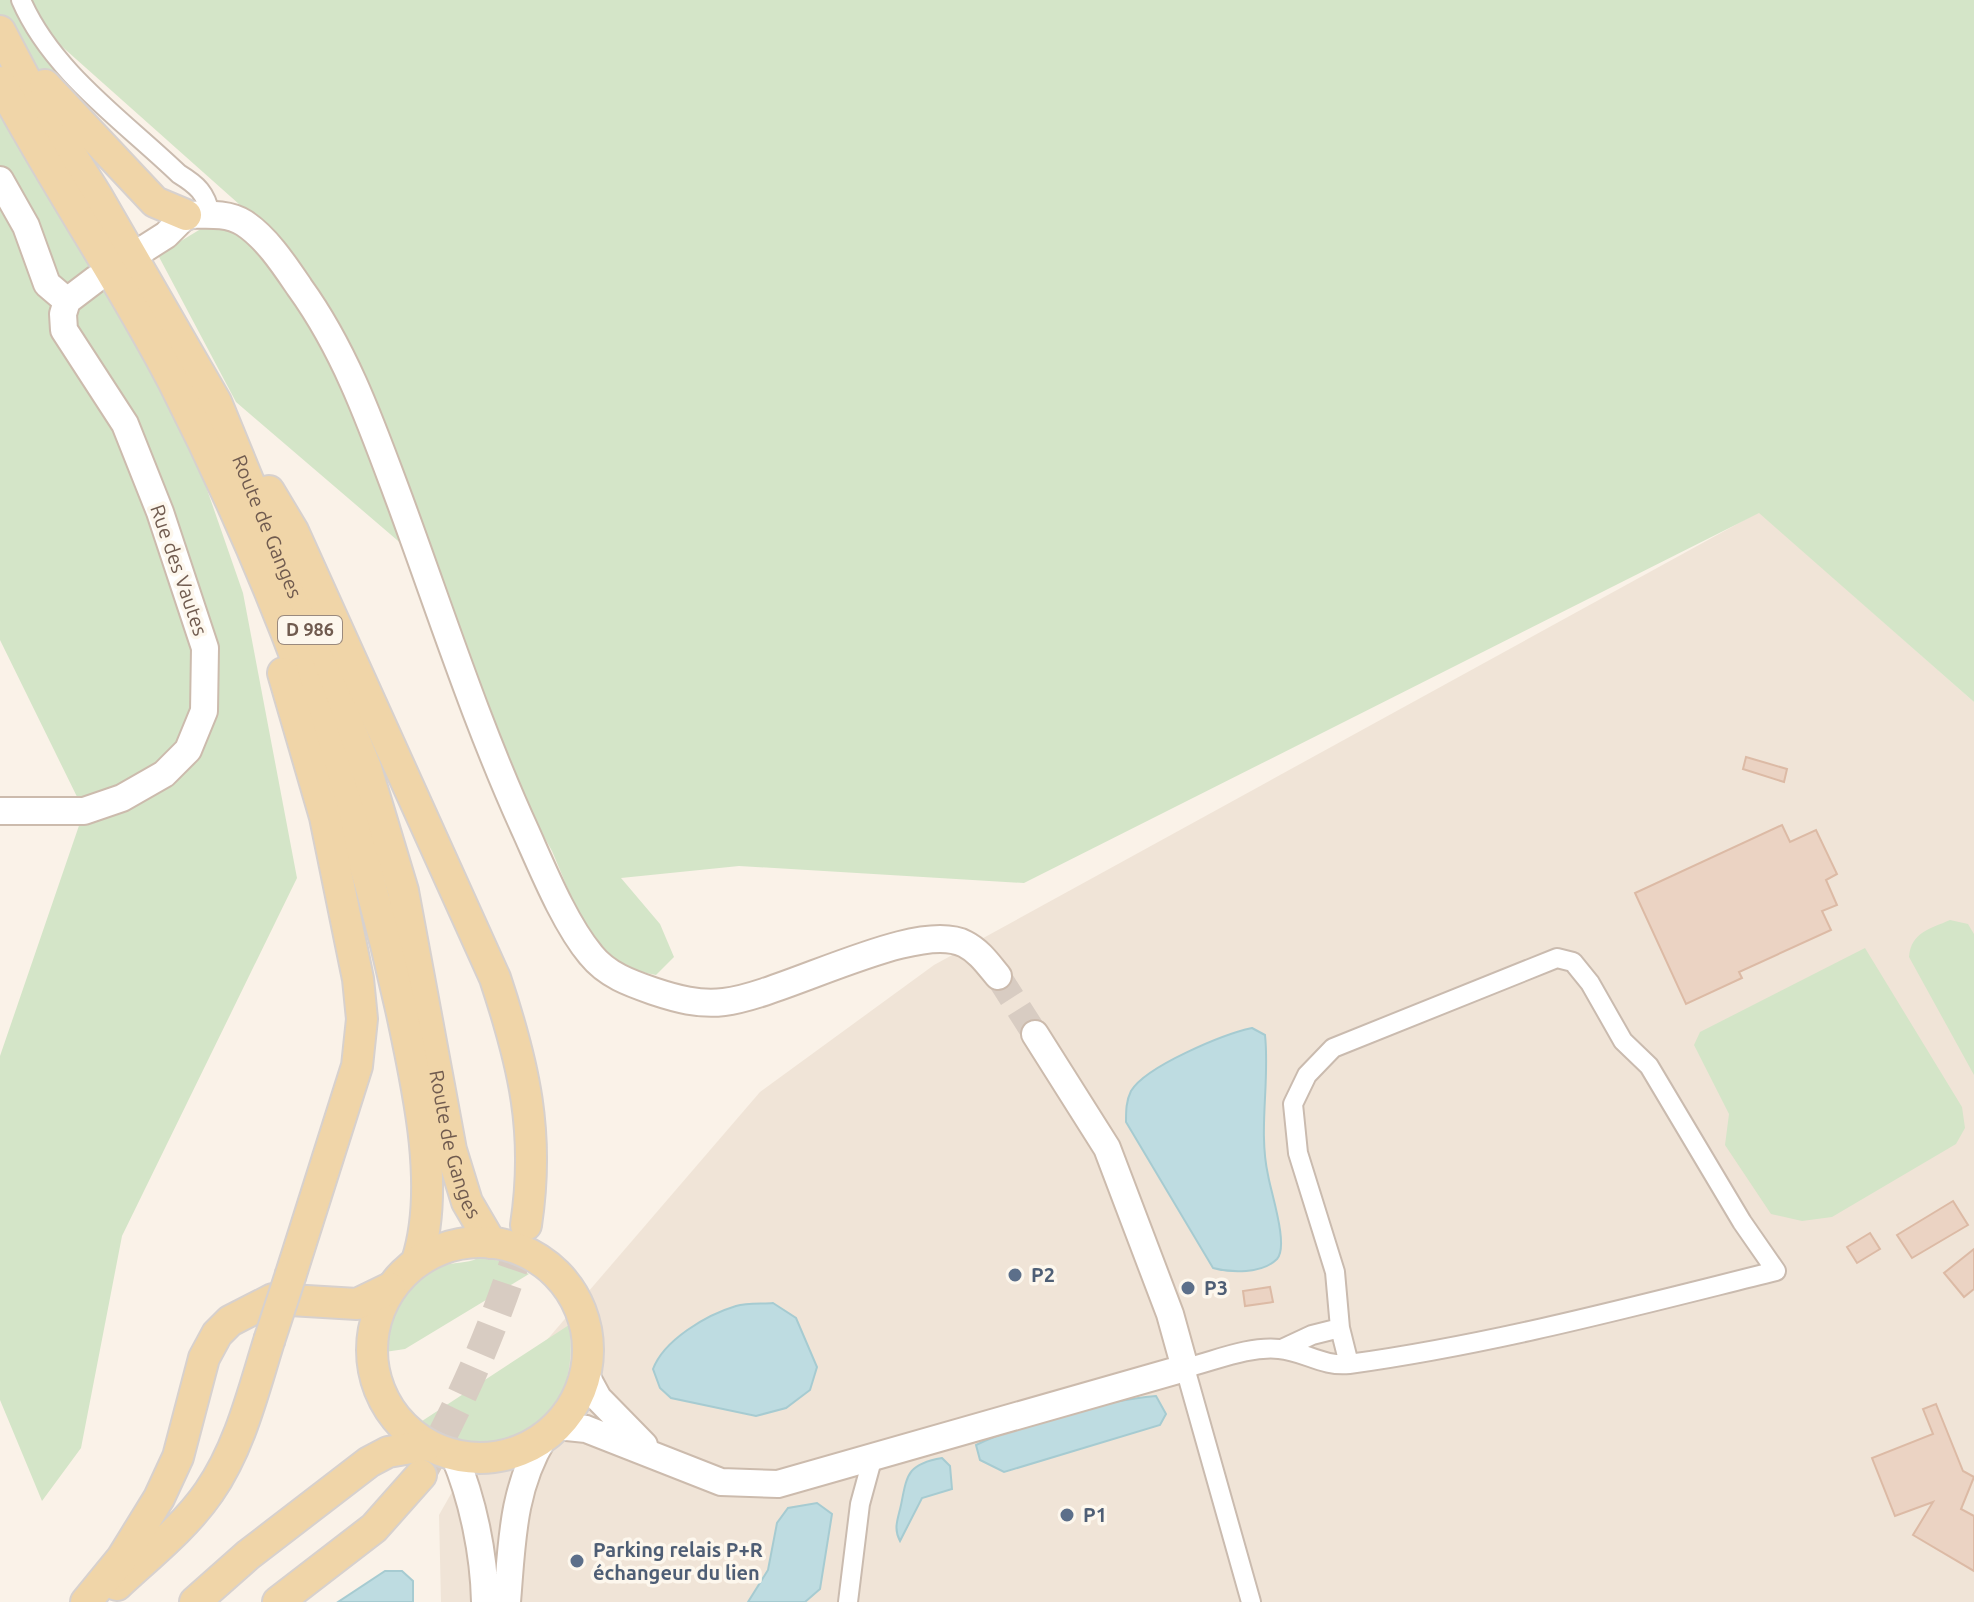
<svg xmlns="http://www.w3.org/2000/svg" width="1974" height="1602" font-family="Ubuntu,sans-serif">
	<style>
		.residential { fill: #f0e4d7 }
		.green { fill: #d4e5c8 }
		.water { fill: #bedce1; stroke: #a6cbd1; stroke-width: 2 }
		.building { fill: #ebd3c3; stroke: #dcbaa5; stroke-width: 2 }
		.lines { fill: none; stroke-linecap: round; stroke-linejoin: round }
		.secondary-tunnel { stroke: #d8ccc2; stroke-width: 26; stroke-dasharray: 26 13; stroke-linecap: butt }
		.primary-tunnel { stroke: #d8ccc2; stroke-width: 30; stroke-dasharray: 30 15; stroke-linecap: butt }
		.street-casing { stroke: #cabbaf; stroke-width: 22 }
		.secondary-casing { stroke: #ccbbad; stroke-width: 30 }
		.primary-casing { stroke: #d7d1ce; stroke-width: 34 }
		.street { stroke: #fff; stroke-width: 18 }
		.secondary { stroke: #fff; stroke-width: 26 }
		.primary { stroke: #f0d5a8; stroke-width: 30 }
		.primary-bridge-casing { stroke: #d7d1ce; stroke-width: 34; stroke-linecap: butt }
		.primary-bridge { stroke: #f0d5a8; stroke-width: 30 }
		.service-dot { fill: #5c6f8a; stroke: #fdf7ed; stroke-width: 3 }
		.labels { text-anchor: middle; stroke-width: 7; stroke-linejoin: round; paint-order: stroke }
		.shield { fill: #fdf7ed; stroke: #9a8a7e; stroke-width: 2 }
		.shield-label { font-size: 18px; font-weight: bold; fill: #705b4f }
		.street-label { font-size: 20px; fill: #705b4f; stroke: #fdf7ed }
		.service-label { font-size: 20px; font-weight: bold; fill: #4e5e75; stroke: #fdf7ed; text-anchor: start }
	</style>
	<rect width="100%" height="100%" fill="#faf2e8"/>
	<path class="residential" d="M 1759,512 L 1974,702 L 1974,1602 L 441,1602 L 439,1515 L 521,1370 L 760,1092 L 934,965 Z"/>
	<path class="green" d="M 0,0 L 1974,0 L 1974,702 L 1759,513 L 1024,883 L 739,866 L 621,878 L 660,924 L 674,957 L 656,975 C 609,967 601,944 572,909 L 575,906 L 552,851 L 520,794 L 432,570 L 236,402 L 158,255 L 240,205 L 49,35 L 243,593 L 297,878 L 122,1236 L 81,1448 L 42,1501 L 0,1400 L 0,1056 L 84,811 L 0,640 Z
		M 1950,920 L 1968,924 L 1974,934 L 1974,1075 L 1909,957 C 1911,932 1930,929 1950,920 Z
		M 1865,948 L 1962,1107 L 1965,1128 L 1956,1144 L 1832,1217 L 1802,1221 L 1771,1214 L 1725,1145 L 1729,1114 L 1694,1045 L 1700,1032 Z
		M 478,1258 L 503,1261 L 529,1274 L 405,1349 L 385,1352 C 390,1314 403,1281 442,1266 C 452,1262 467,1264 478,1258 Z
		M 569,1325 C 576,1370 562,1427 510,1441 C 502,1443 490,1442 480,1443 C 458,1446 437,1439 419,1423 Z"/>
	<path class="water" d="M 1252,1028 L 1265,1035 C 1270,1081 1258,1130 1268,1175 C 1271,1193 1289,1246 1277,1259 C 1262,1274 1231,1273 1213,1268 L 1126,1122 C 1126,1111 1126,1101 1131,1091 C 1146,1066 1224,1034 1252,1028 Z
		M 773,1303 L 796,1318 L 817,1367 L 810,1390 L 786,1408 L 756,1416 L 671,1398 L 660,1388 L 653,1369 C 664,1340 706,1315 736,1306 C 747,1303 762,1304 773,1303 Z
		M 1156,1396 L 1166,1414 L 1160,1425 L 1004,1472 L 980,1460 L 976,1445 C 1024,1422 1103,1401 1156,1396 Z
		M 942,1458 L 950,1466 L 952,1489 L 922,1498 L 900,1541 C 893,1528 898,1519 901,1505 C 907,1475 907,1464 942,1458 Z
		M 817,1503 L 832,1514 L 820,1589 L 805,1602 L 748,1602 L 768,1570 L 777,1523 L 788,1508 Z
		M 385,1571 L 402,1571 L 413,1581 L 413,1602 L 338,1602 Z"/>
	<path class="building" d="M 1746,757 L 1787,769 L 1784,782 L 1743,769 Z
		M 1782,825 L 1790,842 L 1816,830 L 1837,874 L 1826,880 L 1837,905 L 1822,911 L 1831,930 L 1739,972 L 1742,978 L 1686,1004 L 1635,893 Z
		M 1953,1201 L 1968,1225 L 1912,1258 L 1897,1235 Z
		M 1870,1233 L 1880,1249 L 1857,1263 L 1847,1247 Z
		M 1974,1249 L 1974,1289 L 1964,1297 L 1944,1273 Z
		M 1270,1287 L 1273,1302 L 1245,1306 L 1243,1291 Z
		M 1936,1404 L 1963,1471 L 1974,1477 L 1961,1509 L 1974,1516 L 1974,1571 L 1913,1535 L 1933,1502 L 1895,1516 L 1872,1458 L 1933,1434 L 1923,1409 Z"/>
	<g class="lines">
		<path class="secondary-tunnel" d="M 998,976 L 1035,1034"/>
		<path class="primary-tunnel" d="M 421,1475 C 465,1396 501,1312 526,1225"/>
		<defs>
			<path id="street" d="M 21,0 C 52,72 124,121 179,174 C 197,185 206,193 210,214
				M 1282,1349 L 1312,1335 L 1340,1328
				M 848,1602 L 860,1504 L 872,1460
				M 1251,1602 L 1185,1368 C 1215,1361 1247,1346 1279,1349 C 1304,1351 1323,1367 1349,1364 C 1494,1344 1635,1306 1776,1271 L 1742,1222 L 1649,1066 L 1623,1041 L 1590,983 L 1573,962 L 1557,958 L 1333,1048 L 1307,1075 L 1293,1104 L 1298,1153 L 1335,1272 L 1340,1328 L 1349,1364"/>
			<path id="secondary" d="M 0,180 L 26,226 L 47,284 L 67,301
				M 144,249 L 166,235 L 186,215 C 205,215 227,212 244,223 C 267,238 285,266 300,288 C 347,353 373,429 401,504 C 441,613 477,725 526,832 C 543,870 565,924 591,955 C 607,975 630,983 653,991 C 677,999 699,1005 724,1002 C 784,995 917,919 965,944 C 979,951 988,964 998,976
				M 67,301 L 96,279
				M 0,811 L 84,811 L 122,798 L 164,774 L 188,750 L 204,711 L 205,648 L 160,512 L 125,424 L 64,330 L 63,314 L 67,301
				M 585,1374 L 598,1398 L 644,1445
				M 557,1426 L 586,1429 L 721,1482 L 778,1484 L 1185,1368 L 1170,1314 L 1107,1148 L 1035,1034
				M 454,1455 C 473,1500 484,1554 485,1602
				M 507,1602 C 512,1543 512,1489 544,1437"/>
			<g id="primary">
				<path id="s1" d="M 0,31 L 33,94 L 97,196 L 216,402 L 366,768 L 403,891 L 451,1150 L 467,1202 L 491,1243"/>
				<path d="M 0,82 C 54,183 120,279 173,381 C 275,581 353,790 401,1009 C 417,1084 441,1187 417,1261"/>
				<path d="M 45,85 L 155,202 L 186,215"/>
				<path d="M 269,491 L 293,531 L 495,978 C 524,1065 540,1133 526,1225"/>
				<path d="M 283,673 L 325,817 L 358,979 L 362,1019 L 357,1066 L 291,1274"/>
				<circle cx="480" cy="1350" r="108"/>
				<path d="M 117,1585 C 148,1556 185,1527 209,1492 C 240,1447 253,1392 269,1341"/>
				<path d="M 86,1602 L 122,1558 L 159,1498 L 178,1457 L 204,1358 L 217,1334 L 230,1321 L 273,1299 L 357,1304 L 390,1288"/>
				<path d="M 195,1602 L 248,1555 L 369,1462 L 388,1452 L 428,1445"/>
				<path d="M 278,1602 L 374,1528 L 421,1475"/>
			</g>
		</defs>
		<use href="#street" class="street-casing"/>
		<use href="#secondary" class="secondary-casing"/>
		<use href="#primary" class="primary-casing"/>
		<use href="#street" class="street"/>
		<use href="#secondary" class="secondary"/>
		<use href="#primary" class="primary"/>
		<defs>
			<path id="primary-bridge" d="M 269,1341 L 291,1274"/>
		</defs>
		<use href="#primary-bridge" class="primary-bridge-casing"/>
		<use href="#primary-bridge" class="primary-bridge"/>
	</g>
	<g class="service-dot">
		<circle cx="1015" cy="1275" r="8"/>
		<circle cx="1188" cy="1288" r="8"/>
		<circle cx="1067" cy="1515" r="8"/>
		<circle cx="577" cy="1561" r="8"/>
	</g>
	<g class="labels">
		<rect class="shield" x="278" y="616" width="64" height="28" rx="6"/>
		<g class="shield-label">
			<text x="310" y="636">D 986</text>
		</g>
		<g class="street-label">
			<text dy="7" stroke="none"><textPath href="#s1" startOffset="564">Route de Ganges</textPath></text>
			<text transform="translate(179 570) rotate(71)" y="7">Rue des Vautes</text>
			<text dy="7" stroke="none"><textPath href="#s1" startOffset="1212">Route de Ganges</textPath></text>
		</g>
		<g class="service-label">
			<text x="1031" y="1282">P2</text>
			<text x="1204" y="1295">P3</text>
			<text x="1083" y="1522">P1</text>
			<text x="593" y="1557">Parking relais P+R<tspan x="593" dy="23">échangeur du lien</tspan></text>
		</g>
	</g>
</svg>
